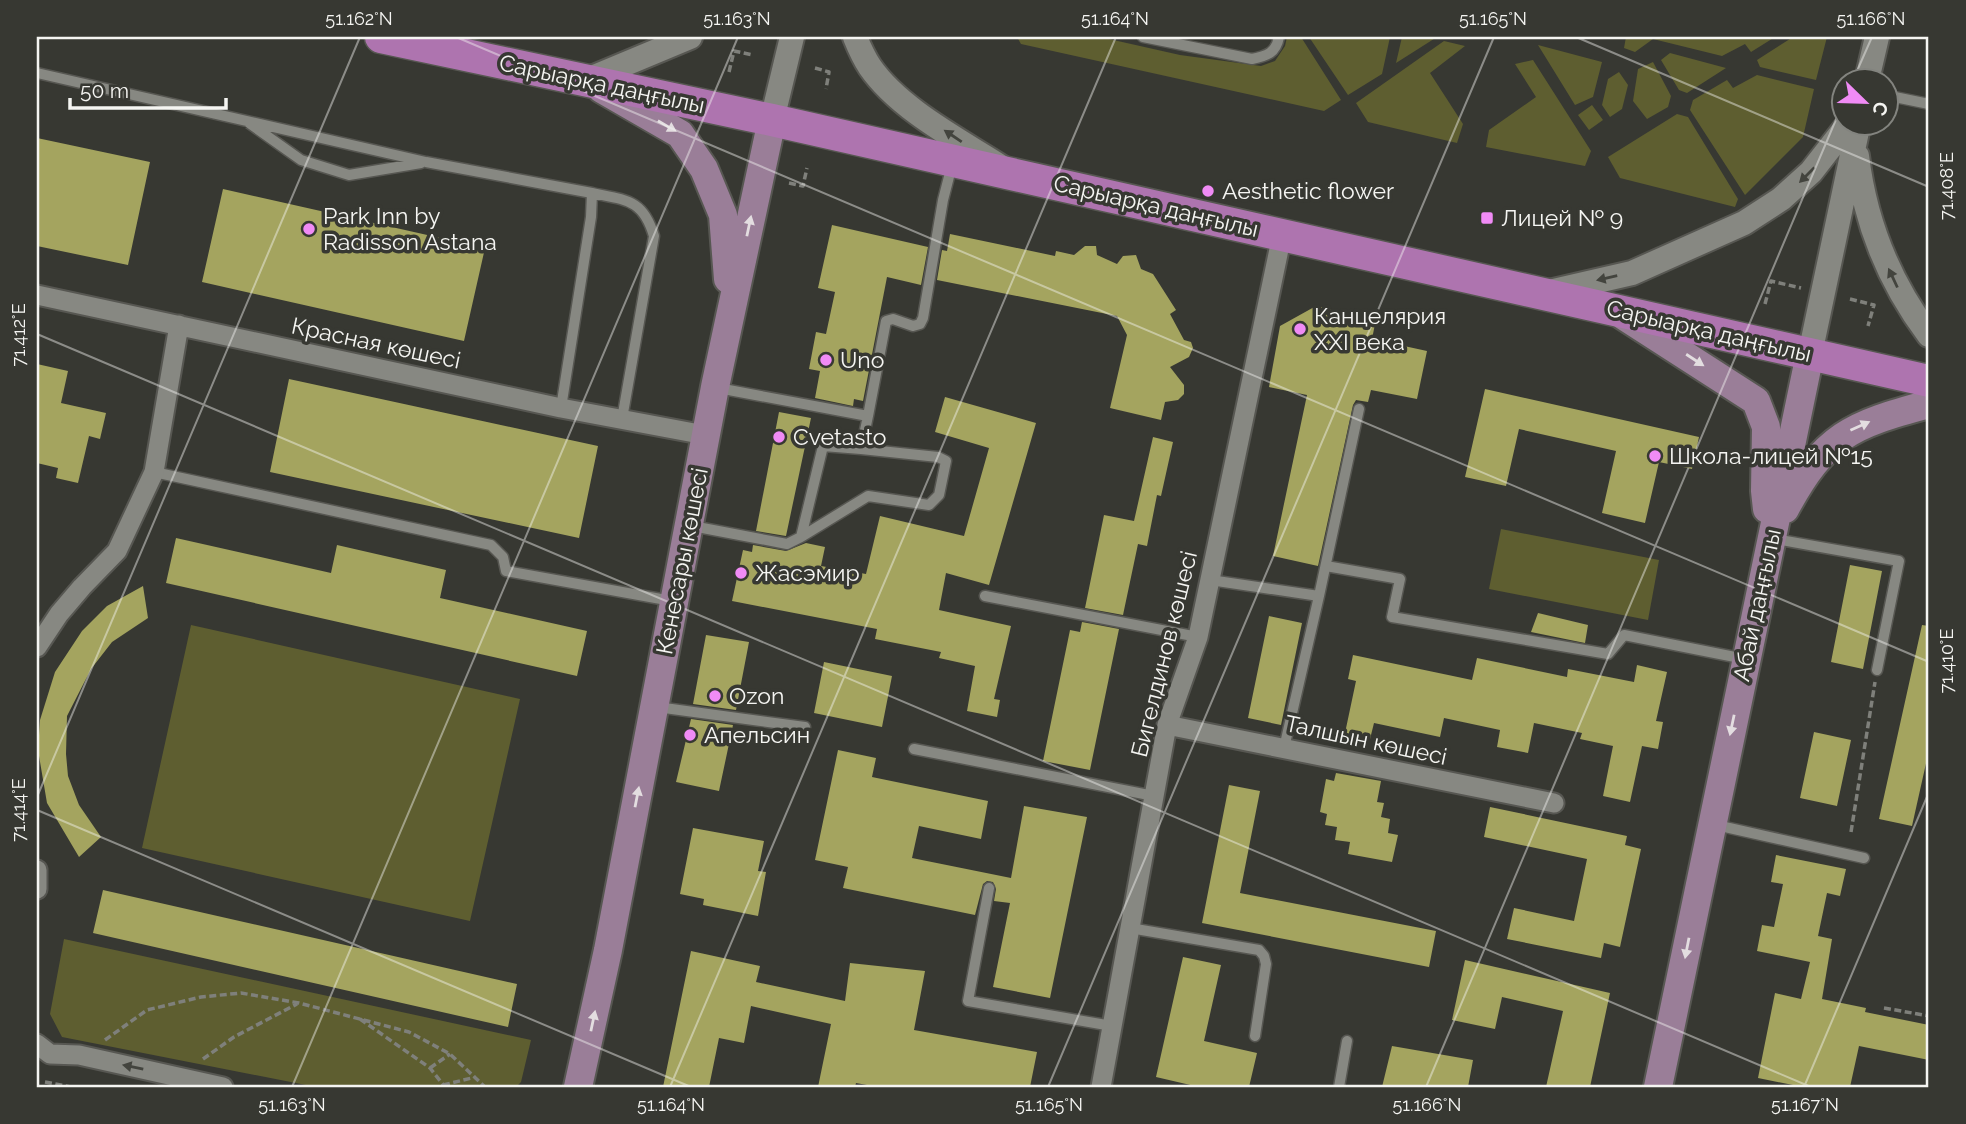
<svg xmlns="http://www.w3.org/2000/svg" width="1966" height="1124" font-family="Raleway,sans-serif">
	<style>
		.green { fill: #5e5e30 }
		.building { fill: #a4a45f }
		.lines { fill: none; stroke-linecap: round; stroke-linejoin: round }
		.service-casing { stroke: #575752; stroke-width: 13 }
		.minor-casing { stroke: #575752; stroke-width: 23 }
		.tertiary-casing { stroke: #575752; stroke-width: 28 }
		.secondary-casing { stroke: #575752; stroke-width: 32 }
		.primary-casing { stroke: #575752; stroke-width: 35 }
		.path { stroke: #7f807b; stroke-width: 3.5; stroke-dasharray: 7 3.5; stroke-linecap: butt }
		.service { stroke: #878882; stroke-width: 10 }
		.minor { stroke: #878882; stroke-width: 19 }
		.tertiary { stroke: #878882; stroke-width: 24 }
		.secondary { stroke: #9a7e98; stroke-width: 28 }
		.primary { stroke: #ae74af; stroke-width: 32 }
		.oneway { fill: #e3dde0 }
		.oneway2 { fill: #43443e }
		.ticks { fill: none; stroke: #f5f5f2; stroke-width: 2; stroke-opacity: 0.45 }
		.poi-dot { fill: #f08bf5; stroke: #373832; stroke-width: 2.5 }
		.labels { text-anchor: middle; stroke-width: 7; stroke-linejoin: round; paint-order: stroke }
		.street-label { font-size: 23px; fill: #f5f5f2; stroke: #373832 }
		.poi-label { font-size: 23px; fill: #f5f5f2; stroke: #373832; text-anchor: start }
		.neatline { fill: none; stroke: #f5f5f2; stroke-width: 2.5 }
		.ticks-label { font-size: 18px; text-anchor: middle; fill: #f5f5f2 }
	</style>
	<rect width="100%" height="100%" fill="#373832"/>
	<path class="green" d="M 1017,37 L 1100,37 L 1180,55 L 1261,66 L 1275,61 L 1285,46 L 1287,37 L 1301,37 L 1341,100 L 1324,111 L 1021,44 Z
		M 1309,37 L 1390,37 L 1382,74 L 1348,95 Z
		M 1402,37 L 1437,37 L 1396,63 Z
		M 1626,37 L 1775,37 L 1751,52 L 1745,44 L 1722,56 L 1653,39 L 1635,52 L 1624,48 Z
		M 1793,37 L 1827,37 L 1816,80 L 1760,67 L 1757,60 Z
		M 1444,41 L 1465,46 L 1430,73 L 1463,124 L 1457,143 L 1368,122 L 1356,103 Z
		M 1538,45 L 1602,62 L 1593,97 L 1575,105 Z
		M 1670,53 L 1726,68 L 1687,93 L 1679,90 L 1661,60 Z
		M 1533,60 L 1591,151 L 1585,166 L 1486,147 L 1489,130 L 1536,97 L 1515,64 Z
		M 1653,62 L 1671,96 L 1668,107 L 1647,119 L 1633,101 L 1638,69 Z
		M 1619,72 L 1628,85 L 1622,109 L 1610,117 L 1602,105 L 1608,79 Z
		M 1757,75 L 1814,89 L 1803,137 L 1745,195 L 1690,110 L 1693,100 L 1727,80 L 1733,88 Z
		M 1592,105 L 1603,120 L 1589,130 L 1578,115 Z
		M 1677,114 L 1688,117 L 1738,199 L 1735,207 L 1620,178 L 1608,157 Z
		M 1501,529 L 1659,560 L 1648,620 L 1489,589 Z
		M 191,625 L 520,699 L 470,921 L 142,848 Z
		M 64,939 L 531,1040 L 521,1082 L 516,1087 L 316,1087 L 62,1037 L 50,1014 Z"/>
	<path class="building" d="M 37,138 L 150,162 L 128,265 L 37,246 Z
		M 223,189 L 485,248 L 464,341 L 202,282 Z
		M 832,225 L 928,247 L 921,285 L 887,277 L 863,401 L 854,399 L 853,406 L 815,398 L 820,371 L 809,369 L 816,332 L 826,334 L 835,292 L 818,288 Z
		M 950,234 L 1055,256 L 1056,251 L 1074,255 L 1085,246 L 1096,246 L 1097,255 L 1117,264 L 1123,256 L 1136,255 L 1141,269 L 1153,274 L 1176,310 L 1170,314 L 1184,340 L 1191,342 L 1193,348 L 1189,357 L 1170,367 L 1184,385 L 1184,394 L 1178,400 L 1165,402 L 1161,420 L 1110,408 L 1127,335 L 1117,316 L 937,280 L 942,250 L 947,251 Z
		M 1316,306 L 1376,319 L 1372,339 L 1427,351 L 1417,399 L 1371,390 L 1368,402 L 1356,400 L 1353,405 L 1318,566 L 1273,556 L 1307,395 L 1269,387 L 1280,326 Z
		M 37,364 L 68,371 L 61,403 L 106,413 L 100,439 L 89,436 L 78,483 L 56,478 L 58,468 L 37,463 Z
		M 289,379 L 598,446 L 579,538 L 270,472 Z
		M 1485,389 L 1699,437 L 1692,469 L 1659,462 L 1645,523 L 1602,513 L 1616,451 L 1519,429 L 1506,486 L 1465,477 Z
		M 945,397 L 1036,423 L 989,585 L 946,573 L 939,610 L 1011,626 L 994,699 L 1000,700 L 997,717 L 967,711 L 975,666 L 939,658 L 941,652 L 875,639 L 877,629 L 732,601 L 743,550 L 752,552 L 753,545 L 786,551 L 806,543 L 825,547 L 821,566 L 866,574 L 880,516 L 964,536 L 989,448 L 935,432 Z
		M 779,412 L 811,418 L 786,536 L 756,531 Z
		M 1153,437 L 1173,442 L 1161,496 L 1157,495 L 1147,546 L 1138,544 L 1123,615 L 1085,608 L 1104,515 L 1134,521 Z
		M 176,538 L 331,573 L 337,545 L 446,570 L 440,598 L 587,631 L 577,676 L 166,583 Z
		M 1850,565 L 1882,571 L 1863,669 L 1831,662 Z
		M 143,586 L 148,618 L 112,642 L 91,669 L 67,716 L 66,754 L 68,776 L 79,805 L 101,837 L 79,857 L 47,803 L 38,750 L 40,720 L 55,672 L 82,631 L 107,606 Z
		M 1538,613 L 1588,625 L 1585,643 L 1531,632 Z
		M 1269,616 L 1302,623 L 1281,725 L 1248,718 Z
		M 1082,622 L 1119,629 L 1090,770 L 1043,761 L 1070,630 L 1080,632 Z
		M 1922,625 L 1929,626 L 1929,750 L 1912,826 L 1879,819 Z
		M 706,635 L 749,642 L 736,710 L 693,704 Z
		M 1353,655 L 1472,680 L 1477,658 L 1567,677 L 1568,669 L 1634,682 L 1637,665 L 1667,672 L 1656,721 L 1663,722 L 1658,749 L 1642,746 L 1630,802 L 1603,796 L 1613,746 L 1580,739 L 1582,733 L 1534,723 L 1528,753 L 1497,747 L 1500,730 L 1444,718 L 1440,737 L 1374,723 L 1370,739 L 1345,733 L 1356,681 L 1348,679 Z
		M 824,662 L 892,676 L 882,727 L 814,713 Z
		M 691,719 L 733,725 L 719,791 L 676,782 Z
		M 1814,732 L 1851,740 L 1837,806 L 1800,798 Z
		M 838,750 L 876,758 L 872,777 L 988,801 L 981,839 L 919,826 L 912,858 L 1011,878 L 1024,806 L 1087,817 L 1050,998 L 993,987 L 1010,903 L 994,901 L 996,889 L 993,882 L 987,881 L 983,884 L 975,915 L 843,888 L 848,867 L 815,860 Z
		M 1336,773 L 1381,781 L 1377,802 L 1384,803 L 1381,817 L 1390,819 L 1388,833 L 1398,835 L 1392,862 L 1348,854 L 1350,842 L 1335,840 L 1337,827 L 1325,825 L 1327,814 L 1320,812 L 1326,779 L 1334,781 Z
		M 1229,785 L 1260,791 L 1240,893 L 1436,931 L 1429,967 L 1202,923 Z
		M 1490,807 L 1627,836 L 1625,845 L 1641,849 L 1620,947 L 1604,943 L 1601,958 L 1507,939 L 1514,908 L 1574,921 L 1587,859 L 1484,837 Z
		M 693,828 L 764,841 L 758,871 L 766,872 L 758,916 L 703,905 L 704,899 L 680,894 Z
		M 1776,855 L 1846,869 L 1840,896 L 1827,893 L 1818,936 L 1832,939 L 1822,999 L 1866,1008 L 1865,1012 L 1929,1025 L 1929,1060 L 1859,1046 L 1850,1087 L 1803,1087 L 1758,1078 L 1775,993 L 1801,999 L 1810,962 L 1757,951 L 1762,925 L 1774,927 L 1783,884 L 1771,882 Z
		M 103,890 L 517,984 L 508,1027 L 93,933 Z
		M 691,951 L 760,966 L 756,982 L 845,1001 L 850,963 L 925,971 L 914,1030 L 1037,1052 L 1030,1087 L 878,1087 L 856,1083 L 855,1087 L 818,1087 L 831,1024 L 751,1006 L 744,1043 L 719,1038 L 709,1087 L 663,1087 Z
		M 1183,957 L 1221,965 L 1204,1041 L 1257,1053 L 1249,1087 L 1199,1087 L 1156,1077 Z
		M 1465,960 L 1610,993 L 1590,1087 L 1546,1087 L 1563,1011 L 1502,997 L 1495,1029 L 1452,1020 Z
		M 1392,1046 L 1473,1060 L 1468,1087 L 1382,1087 Z"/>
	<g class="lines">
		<defs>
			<path id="service" d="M 1143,37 L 1252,59 C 1267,56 1276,53 1279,37
				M 37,73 L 426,162 L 592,193 L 591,217 L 561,408
				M 1885,95 L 1929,104
				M 249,123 L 301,160 L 349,175 L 421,163
				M 592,193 C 626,200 643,199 654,236 L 622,419
				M 868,416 L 886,321 L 893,319 L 913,326 L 920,324 L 923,318 L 943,200 L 952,165
				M 154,472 L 491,545 L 503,557 L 506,571 L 672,601
				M 692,526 L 787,544 L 801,537 L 823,446 L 861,449 L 868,416 L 718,388
				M 801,537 L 868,496 L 929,505 L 939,495 L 946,461 L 938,457 L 861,449
				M 1775,539 L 1899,561 L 1877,670
				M 1326,566 L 1400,579 L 1392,617 L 1608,654 L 1624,635 L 1745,659
				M 1210,580 L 1319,596 L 1359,409
				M 985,596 L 1198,637
				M 657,707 L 805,727
				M 1284,748 L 1319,596
				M 914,749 L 1154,796
				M 1716,825 L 1864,858
				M 989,888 L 968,1001 L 1112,1026
				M 1130,928 L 1259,950 L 1264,956 L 1266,964 L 1255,1036
				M 1339,1087 L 1347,1041"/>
			<path id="minor" d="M 37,295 L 561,408 L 705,435
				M 37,647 L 59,614 L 82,587 L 117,551 L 154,472 L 179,325
				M 1167,725 L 1554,803
				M 37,870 L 37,889
				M 37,1044 L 50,1054 L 79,1055 L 223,1087
				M 1101,1087 L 1167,725 L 1198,637 L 1282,235"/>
			<path id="tertiary" d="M 855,37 C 859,47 864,58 870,67 C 899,109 959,140 1001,167
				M 587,80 L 690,37
				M 1867,80 L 1877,37
				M 772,120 L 792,37
				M 1857,156 C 1865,222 1889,282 1929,335
				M 1545,293 L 1632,273 L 1744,223 L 1781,199 L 1811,172 L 1850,122
				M 1810,354 L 1859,122"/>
			<path id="secondary" d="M 602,89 L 680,134 L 704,169 L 723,215 L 728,279
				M 1624,316 L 1756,401 L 1766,427 L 1765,491 L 1767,509
				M 1785,509 C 1825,435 1851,425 1929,404
				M 578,1087 L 608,950 L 715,387 L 772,120
				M 1658,1087 L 1810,354"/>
			<path id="primary" d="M 381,37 L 772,120 L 1929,381"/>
		</defs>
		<use href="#service" class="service-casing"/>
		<use href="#minor" class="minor-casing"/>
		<use href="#tertiary" class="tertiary-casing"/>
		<use href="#secondary" class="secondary-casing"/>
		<use href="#primary" class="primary-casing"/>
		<path class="path" d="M 815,68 L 829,72 L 826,89
			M 729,72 L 734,51 L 753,55
			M 789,183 L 803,186 L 807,168
			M 1850,299 L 1874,305 L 1868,326
			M 1765,304 L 1771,281 L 1801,288
			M 1851,832 L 1875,682
			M 1884,1008 L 1929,1016
			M 360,1019 L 430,1068 L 445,1087
			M 105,1040 L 147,1010 L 201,997 L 241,993 L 299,1003 L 409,1032 L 450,1054 L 485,1087
			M 203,1059 L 234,1037 L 297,1004
			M 430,1068 L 450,1054
			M 45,1082 L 71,1087
			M 443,1085 L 476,1077"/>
		<use href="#service" class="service"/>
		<use href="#minor" class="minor"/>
		<use href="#tertiary" class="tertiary"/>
		<use href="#secondary" class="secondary"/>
		<use href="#primary" class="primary"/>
	</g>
	<defs><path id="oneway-solid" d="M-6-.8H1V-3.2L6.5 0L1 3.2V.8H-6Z" transform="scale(1.75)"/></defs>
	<g class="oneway">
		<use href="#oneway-solid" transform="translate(667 126) rotate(30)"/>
		<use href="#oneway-solid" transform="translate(749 226) rotate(-78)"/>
		<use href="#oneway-solid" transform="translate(1695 360) rotate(33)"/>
		<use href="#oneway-solid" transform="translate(1860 426) rotate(-24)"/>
		<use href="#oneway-solid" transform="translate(1732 725) rotate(102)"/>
		<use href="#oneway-solid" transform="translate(637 797) rotate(-79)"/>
		<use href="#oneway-solid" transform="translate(1687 948) rotate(101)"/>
		<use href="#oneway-solid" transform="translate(593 1021) rotate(-78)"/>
	</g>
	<g class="oneway2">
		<use href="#oneway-solid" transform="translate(953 136) rotate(-146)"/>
		<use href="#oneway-solid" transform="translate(1807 175) rotate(135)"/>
		<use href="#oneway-solid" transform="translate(1607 278) rotate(167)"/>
		<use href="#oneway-solid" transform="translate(1893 278) rotate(-115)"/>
		<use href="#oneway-solid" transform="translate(133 1067) rotate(-168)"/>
	</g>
	<path class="ticks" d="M 456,37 L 1929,662M 1576,37 L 1929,187M 1853,80 L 1872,37M 37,334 L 1811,1087M 37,797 L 360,37M 37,810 L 691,1087M 292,1087 L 738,37M 670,1087 L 1116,37M 1048,1087 L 1494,37M 1426,1087 L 1843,103M 1804,1087 L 1929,792"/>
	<g class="poi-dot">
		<circle cx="1208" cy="191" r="7"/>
		<rect x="1480" y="211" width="14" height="14" rx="3.5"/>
		<circle cx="309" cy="229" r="7"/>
		<circle cx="1300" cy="329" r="7"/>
		<circle cx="826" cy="360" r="7"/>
		<circle cx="779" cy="437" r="7"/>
		<circle cx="1655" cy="456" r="7"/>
		<circle cx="741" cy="573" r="7"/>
		<circle cx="715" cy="696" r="7"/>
		<circle cx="690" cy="735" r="7"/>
	</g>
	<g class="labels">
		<g class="street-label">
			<text transform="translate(602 84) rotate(12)" y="8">Сарыарқа даңғылы</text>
			<text transform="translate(1156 206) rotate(13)" y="8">Сарыарқа даңғылы</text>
			<text transform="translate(1709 331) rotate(13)" y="8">Сарыарқа даңғылы</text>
			<text transform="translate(376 343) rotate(12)" y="8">Красная көшесі</text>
			<text transform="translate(682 561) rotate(-79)" y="8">Кенесары көшесі</text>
			<text transform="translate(1757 605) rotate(-78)" y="8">Абай даңғылы</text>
			<text transform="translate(1164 654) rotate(-76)" y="8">Бигелдинов көшесі</text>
			<text transform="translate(1366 740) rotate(12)" y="8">Талшын көшесі</text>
		</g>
		<g class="poi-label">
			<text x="1222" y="199">Aesthetic flower</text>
			<text x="323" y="224">Park Inn by<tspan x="323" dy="26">Radisson Astana</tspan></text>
			<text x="1501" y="226">Лицей № 9</text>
			<text x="1314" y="324">Канцелярия<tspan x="1314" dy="26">XXI века</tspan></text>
			<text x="840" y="368">Uno</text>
			<text x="793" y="445">Cvetasto</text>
			<text x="1669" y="464">Школа-лицей №15</text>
			<text x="755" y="581">Жасэмир</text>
			<text x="729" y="704">Ozon</text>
			<text x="704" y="743">Апельсин</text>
		</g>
	</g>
	<rect width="1966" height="1124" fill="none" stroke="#373832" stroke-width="77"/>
	<g transform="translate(1865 102) rotate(113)"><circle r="33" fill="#373832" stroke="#83847f" stroke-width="2"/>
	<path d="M0-5L12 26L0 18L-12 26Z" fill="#f08bf5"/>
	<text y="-10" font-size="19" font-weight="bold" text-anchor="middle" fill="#f5f5f2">С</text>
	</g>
	<path d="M70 98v10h156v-10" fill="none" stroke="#f5f5f2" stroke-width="3.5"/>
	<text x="80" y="98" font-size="21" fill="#f5f5f2" stroke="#373832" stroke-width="5" paint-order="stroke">50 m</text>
	<rect x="38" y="38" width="1889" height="1048" class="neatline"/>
	<g class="ticks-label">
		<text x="359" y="25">51.162°N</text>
		<text x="737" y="25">51.163°N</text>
		<text x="1115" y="25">51.164°N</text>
		<text x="1493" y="25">51.165°N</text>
		<text x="1871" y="25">51.166°N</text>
		<text transform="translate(1947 186) rotate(-90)" y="6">71.408°E</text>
		<text transform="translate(19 335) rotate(-90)" y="6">71.412°E</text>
		<text transform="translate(1947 661) rotate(-90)" y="6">71.410°E</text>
		<text transform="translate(19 810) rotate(-90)" y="6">71.414°E</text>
		<text x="292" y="1111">51.163°N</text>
		<text x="671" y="1111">51.164°N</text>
		<text x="1049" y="1111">51.165°N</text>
		<text x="1427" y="1111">51.166°N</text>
		<text x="1805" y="1111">51.167°N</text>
	</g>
</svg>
